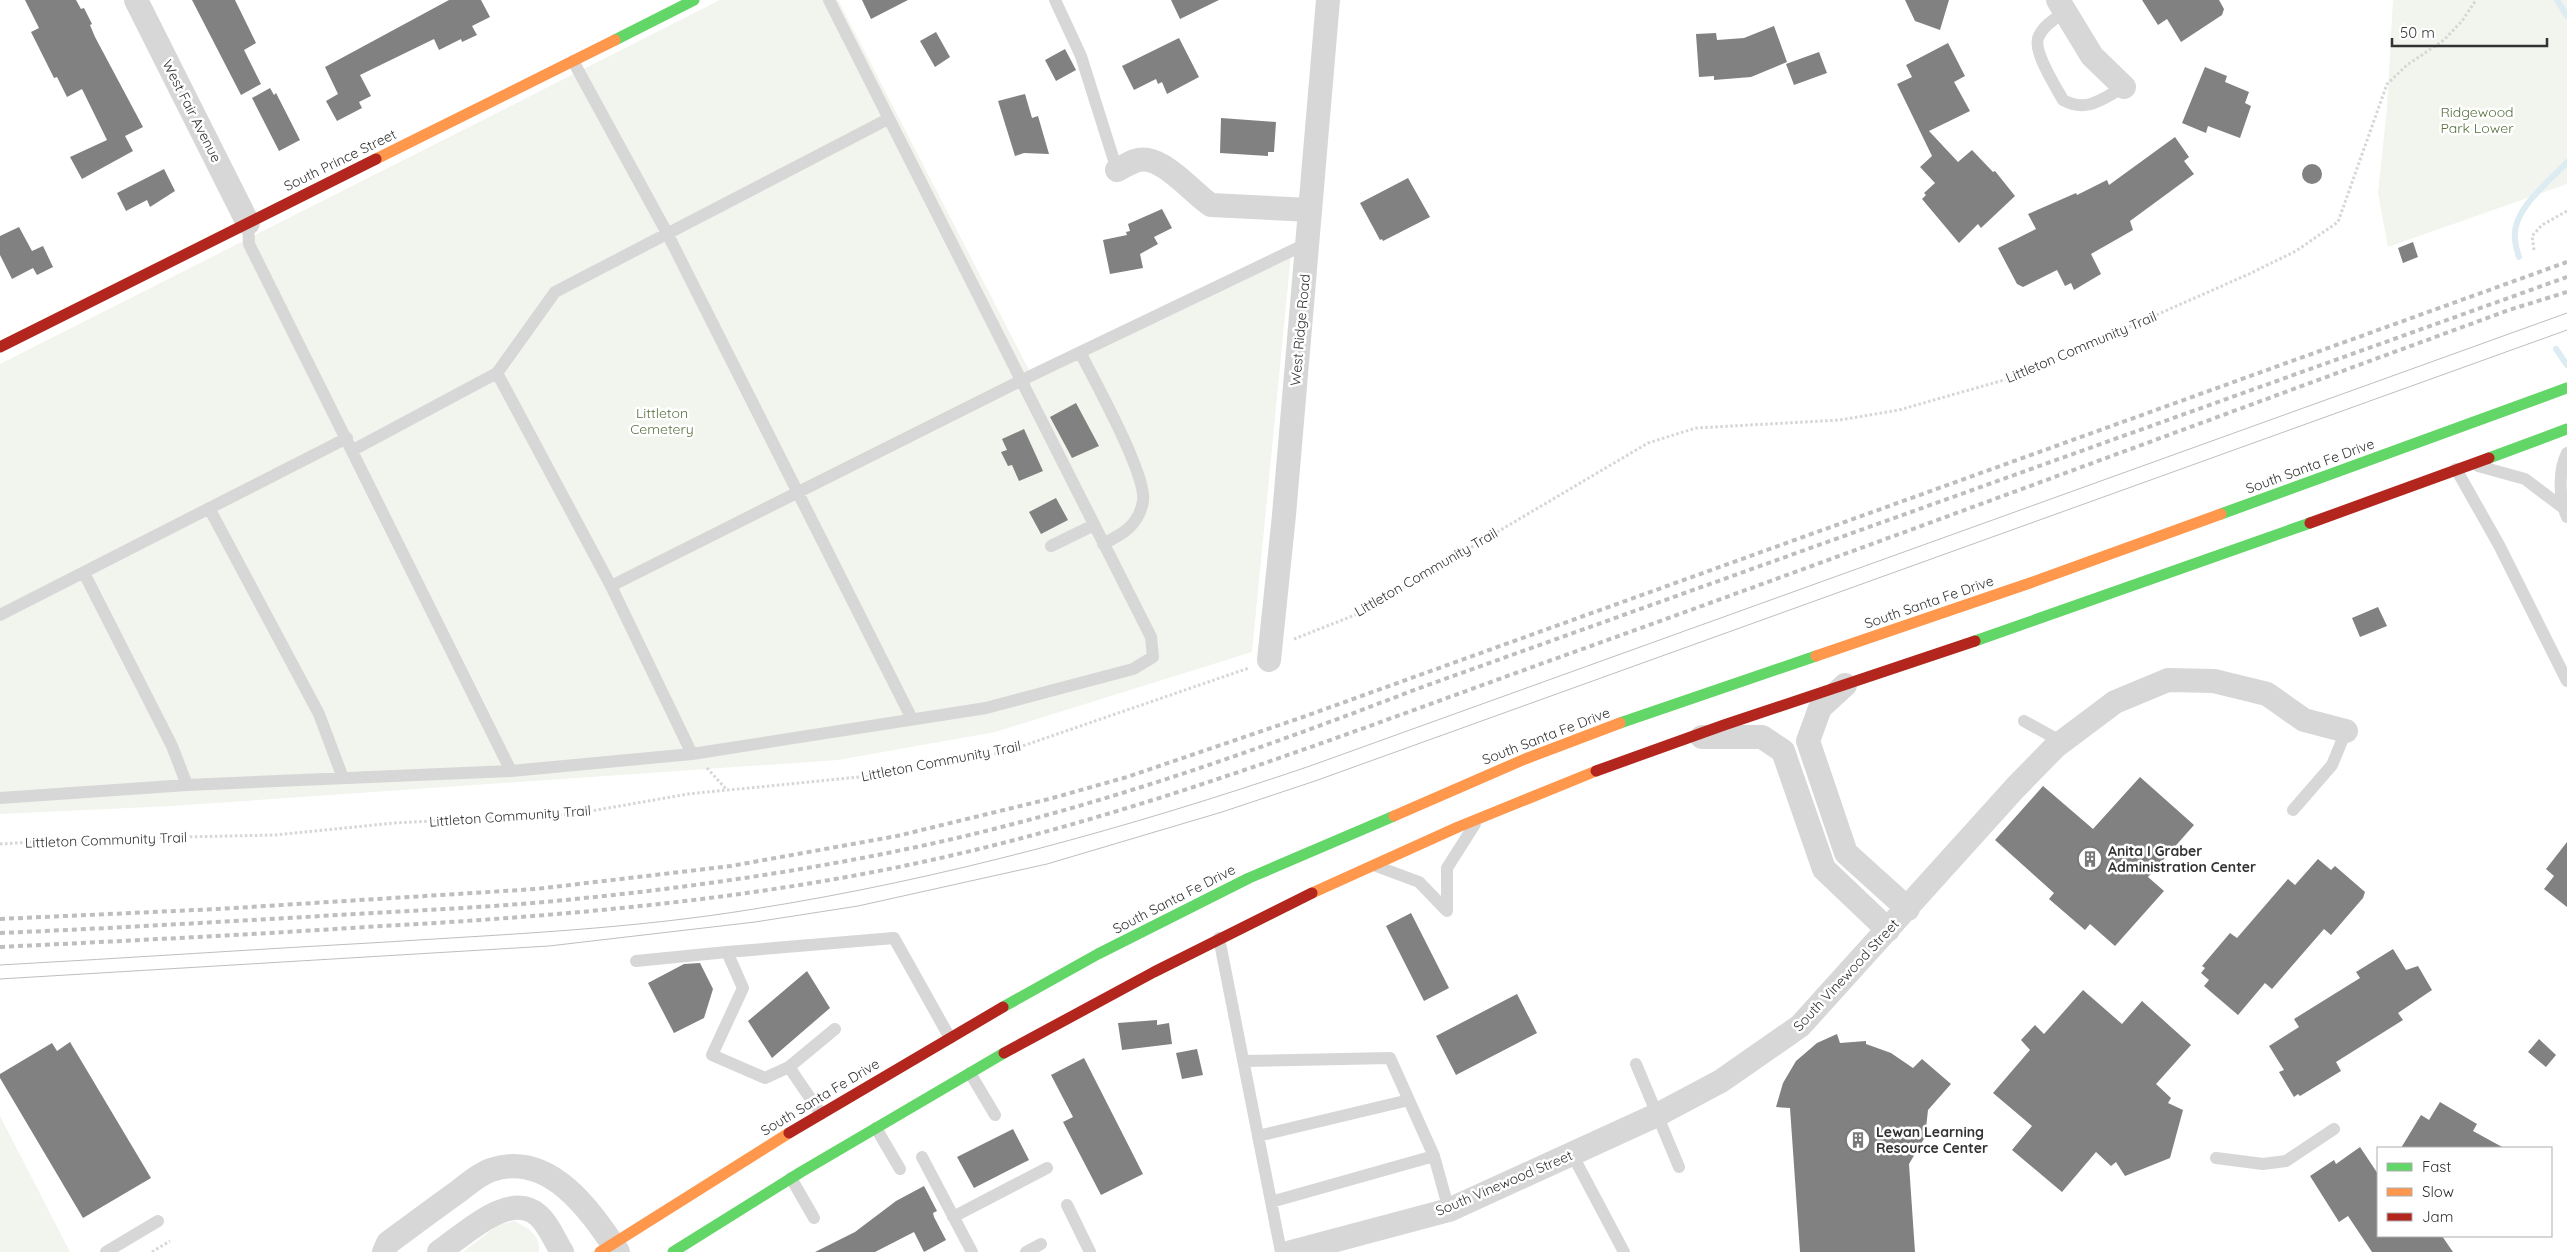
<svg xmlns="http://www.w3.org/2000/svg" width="2567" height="1252" font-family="Quicksand,sans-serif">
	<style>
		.green { fill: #f1f5ed }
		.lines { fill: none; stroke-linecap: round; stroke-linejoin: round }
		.stream { stroke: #ddebf3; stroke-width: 6 }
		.building { fill: #818181 }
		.path { stroke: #d6d6d6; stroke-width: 3; stroke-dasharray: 2.5 2.5; stroke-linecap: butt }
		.lane { stroke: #d7d7d7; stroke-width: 12 }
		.street { stroke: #d7d7d7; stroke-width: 24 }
		.fast { stroke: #63d668; stroke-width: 11 }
		.slow { stroke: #ff974d; stroke-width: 11 }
		.jam { stroke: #b3261e; stroke-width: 11 }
		.tram { stroke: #bebebe; stroke-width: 1 }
		.rail { stroke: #bebebe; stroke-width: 4; stroke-dasharray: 5 4; stroke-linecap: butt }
		.labels { text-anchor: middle; stroke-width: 5; stroke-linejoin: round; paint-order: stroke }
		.street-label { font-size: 14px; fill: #333; stroke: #fff }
		.park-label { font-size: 14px; fill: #56703f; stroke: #fff }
		.poi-label { font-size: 14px; font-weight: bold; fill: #333; stroke: #fff; text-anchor: start }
	</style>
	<rect width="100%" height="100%" fill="#fff"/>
	<path class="green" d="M 720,0 L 838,0 L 1029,370 L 1292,244 L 1252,652 L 995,732 L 838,760 L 171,806 L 0,814 L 0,364 Z
		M 2393,0 L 2567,0 L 2567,184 L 2388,247 L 2378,193 L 2387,108 Z
		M 0,1116 L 70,1252 L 0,1252 Z
		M 514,1221 C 527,1227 541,1235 539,1252 L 463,1252 L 498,1225 Z"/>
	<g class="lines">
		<path class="stream" d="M 2557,0 L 2567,16
			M 2519,257 C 2516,247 2513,237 2516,226 C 2522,202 2550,181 2567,162
			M 2556,349 L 2567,365"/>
	</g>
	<path class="building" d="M 25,0 L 76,0 L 81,9 L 84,8 L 92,24 L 90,25 L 95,37 L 143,127 L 125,136 L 133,151 L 82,179 L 70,157 L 107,140 L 82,89 L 67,97 L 57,77 L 54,78 L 31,32 L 39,28 Z
		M 192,0 L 235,0 L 256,43 L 244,50 L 261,84 L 241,95 Z
		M 449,0 L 481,0 L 490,17 L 472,26 L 477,35 L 462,42 L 461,39 L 439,50 L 434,39 L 360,75 L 371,96 L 359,102 L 362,108 L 337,121 L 326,101 L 338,94 L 325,67 Z
		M 862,0 L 908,0 L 871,19 Z
		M 1171,0 L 1219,0 L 1180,19 Z
		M 1905,0 L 1949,0 L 1940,30 L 1915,21 Z
		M 2142,0 L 2219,0 L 2224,9 L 2222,15 L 2181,42 L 2167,19 L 2158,25 Z
		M 1774,26 L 1787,62 L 1751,77 L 1714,80 L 1714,76 L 1699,77 L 1696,34 L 1716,33 L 1717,40 L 1744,38 Z
		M 936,32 L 950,57 L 935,67 L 920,41 Z
		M 1179,38 L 1199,77 L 1167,94 L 1162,82 L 1158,84 L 1156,79 L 1134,90 L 1122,66 Z
		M 1948,43 L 1965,76 L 1954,82 L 1970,111 L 1929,131 L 1958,162 L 1972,150 L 1993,172 L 1995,171 L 2015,196 L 1981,228 L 1978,224 L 1959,243 L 1922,199 L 1926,195 L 1924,193 L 1935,183 L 1920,167 L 1932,156 L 1897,84 L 1912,77 L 1906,65 Z
		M 1065,49 L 1076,70 L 1056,81 L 1045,60 Z
		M 1819,52 L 1827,73 L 1794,85 L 1786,64 Z
		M 2205,67 L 2227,76 L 2225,82 L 2249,92 L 2245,103 L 2251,106 L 2240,138 L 2208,126 L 2206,133 L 2182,123 Z
		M 270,88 L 274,95 L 276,93 L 300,140 L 279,151 L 252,98 Z
		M 1025,94 L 1032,118 L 1038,116 L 1049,154 L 1024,153 L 1015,156 L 998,101 Z
		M 1221,118 L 1276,122 L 1274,152 L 1268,152 L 1268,156 L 1220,153 Z
		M 2175,137 L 2189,157 L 2184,161 L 2194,174 L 2130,221 L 2133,230 L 2091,254 L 2101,274 L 2074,290 L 2071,283 L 2065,286 L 2057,270 L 2023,287 L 2017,284 L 1998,248 L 2036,229 L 2028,214 L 2076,193 L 2077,195 L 2107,180 L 2109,185 Z
		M2302 174a10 10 0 1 1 20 0a10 10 0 1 1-20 0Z
		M 164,169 L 175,191 L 150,207 L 147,200 L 126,211 L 117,193 Z
		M 1408,178 L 1430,217 L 1383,241 L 1382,239 L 1380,240 L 1360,203 Z
		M 1162,209 L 1172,228 L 1154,237 L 1158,244 L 1140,254 L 1143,268 L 1110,274 L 1103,240 L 1127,235 L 1126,232 L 1130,231 L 1128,224 Z
		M 19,227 L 32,251 L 43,246 L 53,267 L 37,275 L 33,268 L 12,279 L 0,255 L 0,236 Z
		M 2413,242 L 2418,257 L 2403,263 L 2398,248 Z
		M 1076,403 L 1099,446 L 1072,458 L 1050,417 Z
		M 1024,429 L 1043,471 L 1019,481 L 1012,465 L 1008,466 L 1001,452 L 1007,450 L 1002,439 Z
		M 1056,498 L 1068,520 L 1041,534 L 1029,512 Z
		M 2378,607 L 2387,626 L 2360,637 L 2352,618 Z
		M 2140,777 L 2194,825 L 2148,877 L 2164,891 L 2115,946 L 2090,924 L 2085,930 L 2049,899 L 2054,893 L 1995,840 L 2043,786 L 2093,829 Z
		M 2567,842 L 2567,907 L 2544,889 L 2554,876 L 2546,869 Z
		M 2318,859 L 2331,870 L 2335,866 L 2365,892 L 2363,898 L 2331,935 L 2324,929 L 2272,989 L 2265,983 L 2238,1015 L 2204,986 L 2209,980 L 2201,973 L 2205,968 L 2202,966 L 2230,933 L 2237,938 L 2288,879 L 2295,885 Z
		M 1411,913 L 1449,988 L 1424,1001 L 1386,926 Z
		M 2393,949 L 2406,970 L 2418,966 L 2432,990 L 2398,1013 L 2403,1020 L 2336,1062 L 2341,1071 L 2300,1096 L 2298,1094 L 2294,1097 L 2279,1072 L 2284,1070 L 2269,1046 L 2299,1027 L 2294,1019 L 2360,978 L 2356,972 Z
		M 700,963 L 713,989 L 704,1018 L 674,1033 L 648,983 L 684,964 Z
		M 807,971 L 830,1008 L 772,1058 L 748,1021 Z
		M 2083,990 L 2122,1024 L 2142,1001 L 2191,1045 L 2156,1084 L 2171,1098 L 2168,1103 L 2183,1110 L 2170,1158 L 2125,1176 L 2116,1162 L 2111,1166 L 2096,1152 L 2062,1192 L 2012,1150 L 2032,1126 L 1993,1093 L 2030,1050 L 2021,1040 L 2035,1025 L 2044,1034 Z
		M 1517,994 L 1537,1033 L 1456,1075 L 1436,1036 Z
		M 1157,1020 L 1157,1025 L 1169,1023 L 1172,1044 L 1122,1050 L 1118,1023 Z
		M 1837,1034 L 1840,1043 L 1866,1041 L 1866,1044 L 1891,1053 L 1913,1068 L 1922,1059 L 1951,1084 L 1928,1110 L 1925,1137 L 1909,1164 L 1915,1252 L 1800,1252 L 1790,1108 L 1776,1107 L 1783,1083 L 1796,1061 L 1817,1043 Z
		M 2539,1039 L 2556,1055 L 2546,1067 L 2528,1052 Z
		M 70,1042 L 151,1178 L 83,1218 L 0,1078 L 0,1074 L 52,1043 L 57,1051 Z
		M 1197,1049 L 1203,1075 L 1182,1079 L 1176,1053 Z
		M 1084,1058 L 1143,1174 L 1101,1195 L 1063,1122 L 1073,1117 L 1051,1075 Z
		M 2440,1102 L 2477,1124 L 2473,1131 L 2504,1148 L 2401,1148 L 2421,1115 L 2429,1120 Z
		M 1013,1129 L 1029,1160 L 974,1188 L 957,1157 Z
		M 2360,1147 L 2378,1174 L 2378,1236 L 2442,1236 L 2453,1252 L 2372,1252 L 2348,1216 L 2339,1222 L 2310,1176 L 2334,1160 L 2336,1164 Z
		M 924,1186 L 937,1211 L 933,1213 L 934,1217 L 946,1240 L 924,1252 L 914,1232 L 875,1252 L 815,1252 L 855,1232 L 896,1201 Z"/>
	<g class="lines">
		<path class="path" d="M 2534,250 L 2532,236 L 2542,225 L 2567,211
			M 1294,639 L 1360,613 L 1648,443 L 1696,428 L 1840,420 L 1899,410 L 2018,376 L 2249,274 L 2296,251 L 2338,222 L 2387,84 L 2407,65 L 2444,40 L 2462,21 L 2476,0
			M 707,768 L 727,790
			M 0,844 L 84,839 L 276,835 L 393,823 L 574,814 L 688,794 L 879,775 L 1005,752 L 1249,668
			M 152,1252 L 170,1241"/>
		<path class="lane" d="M 1055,0 L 1081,56 L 1117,170
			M 2064,12 C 2055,19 2044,25 2039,36 C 2031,49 2056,87 2063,100 C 2087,113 2102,99 2124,87
			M 573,61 L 667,233 L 912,719
			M 248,223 L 249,244 L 511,771
			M 1080,352 C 1094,380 1147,475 1143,501 C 1139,525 1123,534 1103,544
			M 497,373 L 611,586 L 692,754
			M 353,450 L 497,373 L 555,292 L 888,119
			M 2567,453 C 2558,471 2559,499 2567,517
			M 2478,466 L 2525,479 L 2562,507
			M 2456,469 L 2499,545 L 2567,681
			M 209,508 L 319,714 L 343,778
			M 1051,546 L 1094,525
			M 84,573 L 172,746 L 187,785
			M 611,586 L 1020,381 L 1308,243
			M 0,615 L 347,438
			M 2024,721 L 2062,742
			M 0,798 L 187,785 L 511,771 L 692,754 L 986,708 L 1133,669 L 1153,657 L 1151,637 L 829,0
			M 2293,810 L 2332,765 L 2346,731
			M 1376,866 L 1419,882 L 1447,911
			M 1447,911 L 1447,868 L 1475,824
			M 1219,938 L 1281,1252
			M 727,952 L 894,938 L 950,1038
			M 636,961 L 727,952 L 743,988 L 712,1055 L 765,1078 L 789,1067
			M 1243,1061 L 1390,1058 L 1434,1156
			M 1636,1064 L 1679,1167
			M 970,1073 L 995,1115
			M 821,1114 L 789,1067 L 835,1029
			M 876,1128 L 900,1169
			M 1258,1136 L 1409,1100
			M 1572,1154 L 1624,1252
			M 922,1157 L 972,1252
			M 2216,1158 L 2263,1164 L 2286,1161 L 2334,1129
			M 791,1178 L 814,1218
			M 1271,1202 L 1434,1156 L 1449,1210
			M 1067,1205 L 1090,1252
			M 953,1217 L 1047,1168
			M 106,1252 L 158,1221
			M 1026,1252 L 1041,1244"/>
		<path class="street" d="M 136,0 L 248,223
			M 2058,0 L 2092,56 L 2124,87
			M 1117,170 C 1123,167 1129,163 1135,161 C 1160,151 1192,193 1211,205 L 1310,210
			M 1269,660 L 1284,515 L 1328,0
			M 1845,685 L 1820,708 L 1808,741 L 1846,853 L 1908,909
			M 1702,737 L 1762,737 L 1783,751 L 1824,869 L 1888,930
			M 384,1252 L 388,1243 C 411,1226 435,1208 459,1191 C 468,1184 479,1174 491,1170 C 549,1150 590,1210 618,1252
			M 439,1252 C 464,1235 510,1189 539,1216 C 549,1225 555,1241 562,1252
			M 1291,1252 L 1449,1210 L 1659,1114 L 1721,1081 L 1800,1026 L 2015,788 L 2055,747 L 2115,702 L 2168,680 L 2214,681 L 2267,694 L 2304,720 L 2346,731"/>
		<path class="fast" d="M 615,40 L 694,0
			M 2489,458 L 2567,429
			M 2221,514 L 2567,388
			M 1975,641 L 2310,523
			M 1620,723 L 1816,656
			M 1003,1007 L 1098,954 L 1249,878 L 1394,816
			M 673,1252 L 801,1172 L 1004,1053"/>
		<path class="slow" d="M 376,159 L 615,40
			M 1816,656 L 2030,583 L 2221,514
			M 1394,816 L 1525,759 L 1620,723
			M 1312,893 L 1458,827 L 1596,771
			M 600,1252 L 789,1133"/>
		<path class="jam" d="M 0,347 L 376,159
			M 2310,523 L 2489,458
			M 1596,771 L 1724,725 L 1975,641
			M 1004,1053 L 1154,972 L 1312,893
			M 789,1133 L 1003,1007"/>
		<path class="tram" d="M 0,965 C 129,958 258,949 387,942 C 510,934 632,929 754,909 C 944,879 1128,828 1310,766 L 2567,313
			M 0,979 L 549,946 L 755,922 L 858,906 L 1047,864 L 1222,812 L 1315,781 L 2567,330"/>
		<path class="rail" d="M 0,919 L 218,909 L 536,889 L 731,866 L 897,836 L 1049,799 L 1127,777 L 1303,717 L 2567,262
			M 0,933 C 118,928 237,921 355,914 C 425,910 495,907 565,900 C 678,889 791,873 902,850 C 1078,814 1248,754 1414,690 L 2567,277
			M 0,947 C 122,941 244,935 366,927 C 550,917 733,902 913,864 C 1131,818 1340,736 1549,661 C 1870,546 2189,427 2509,310 L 2567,292"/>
	</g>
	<defs>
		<symbol id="building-ring" viewBox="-11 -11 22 22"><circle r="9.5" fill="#fff" stroke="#7a7a7a" stroke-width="1.5"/><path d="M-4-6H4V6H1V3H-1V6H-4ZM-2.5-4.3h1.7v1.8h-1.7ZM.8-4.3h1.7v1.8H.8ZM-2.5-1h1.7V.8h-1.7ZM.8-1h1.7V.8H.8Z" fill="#7a7a7a"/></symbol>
	</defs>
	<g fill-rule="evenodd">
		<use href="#building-ring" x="2076" y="845" width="28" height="28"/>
		<use href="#building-ring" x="1844" y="1126" width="28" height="28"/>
	</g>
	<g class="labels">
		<g class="street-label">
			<text transform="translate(192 111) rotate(63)" y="5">West Fair Avenue</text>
			<text transform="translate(340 160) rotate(-26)" y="5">South Prince Street</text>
			<text transform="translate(1300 330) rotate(-85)" y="5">West Ridge Road</text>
			<text transform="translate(2081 347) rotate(-23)" y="5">Littleton Community Trail</text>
			<text transform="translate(2310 466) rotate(-20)" y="5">South Santa Fe Drive</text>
			<text transform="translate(1426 572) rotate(-30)" y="5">Littleton Community Trail</text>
			<text transform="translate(1929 602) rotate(-19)" y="5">South Santa Fe Drive</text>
			<text transform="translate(1546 736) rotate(-21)" y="5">South Santa Fe Drive</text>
			<text transform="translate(941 761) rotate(-11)" y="5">Littleton Community Trail</text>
			<text transform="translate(510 816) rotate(-4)" y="5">Littleton Community Trail</text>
			<text transform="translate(106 840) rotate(-2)" y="5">Littleton Community Trail</text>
			<text transform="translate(1174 899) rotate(-27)" y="5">South Santa Fe Drive</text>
			<text transform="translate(1846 975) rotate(-47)" y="5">South Vinewood Street</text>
			<text transform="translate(820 1097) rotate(-31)" y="5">South Santa Fe Drive</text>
			<text transform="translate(1504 1183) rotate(-23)" y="5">South Vinewood Street</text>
		</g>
		<g class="park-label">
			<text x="2477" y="117">Ridgewood<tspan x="2477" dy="16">Park Lower</tspan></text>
			<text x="662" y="418">Littleton<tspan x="662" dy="16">Cemetery</tspan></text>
		</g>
		<g class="poi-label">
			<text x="2108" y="856">Anita I Graber<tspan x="2108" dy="16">Administration Center</tspan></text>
			<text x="1876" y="1137">Lewan Learning<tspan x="1876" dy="16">Resource Center</tspan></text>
		</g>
	</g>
	<rect x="2377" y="1147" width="175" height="90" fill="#ffffff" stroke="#adadad"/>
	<rect x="2387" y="1163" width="25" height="8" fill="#63d668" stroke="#adadad"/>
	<text x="2422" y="1172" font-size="15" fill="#333333">Fast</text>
	<rect x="2387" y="1188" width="25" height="8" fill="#ff974d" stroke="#adadad"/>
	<text x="2422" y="1197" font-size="15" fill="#333333">Slow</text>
	<rect x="2387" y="1213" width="25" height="8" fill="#b3261e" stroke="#adadad"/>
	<text x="2422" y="1222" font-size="15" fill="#333333">Jam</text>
	<path d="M2392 38v8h155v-8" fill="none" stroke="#333333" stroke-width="2.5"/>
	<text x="2400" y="38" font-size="15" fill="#333333" stroke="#ffffff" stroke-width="4" paint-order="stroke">50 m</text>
</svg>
